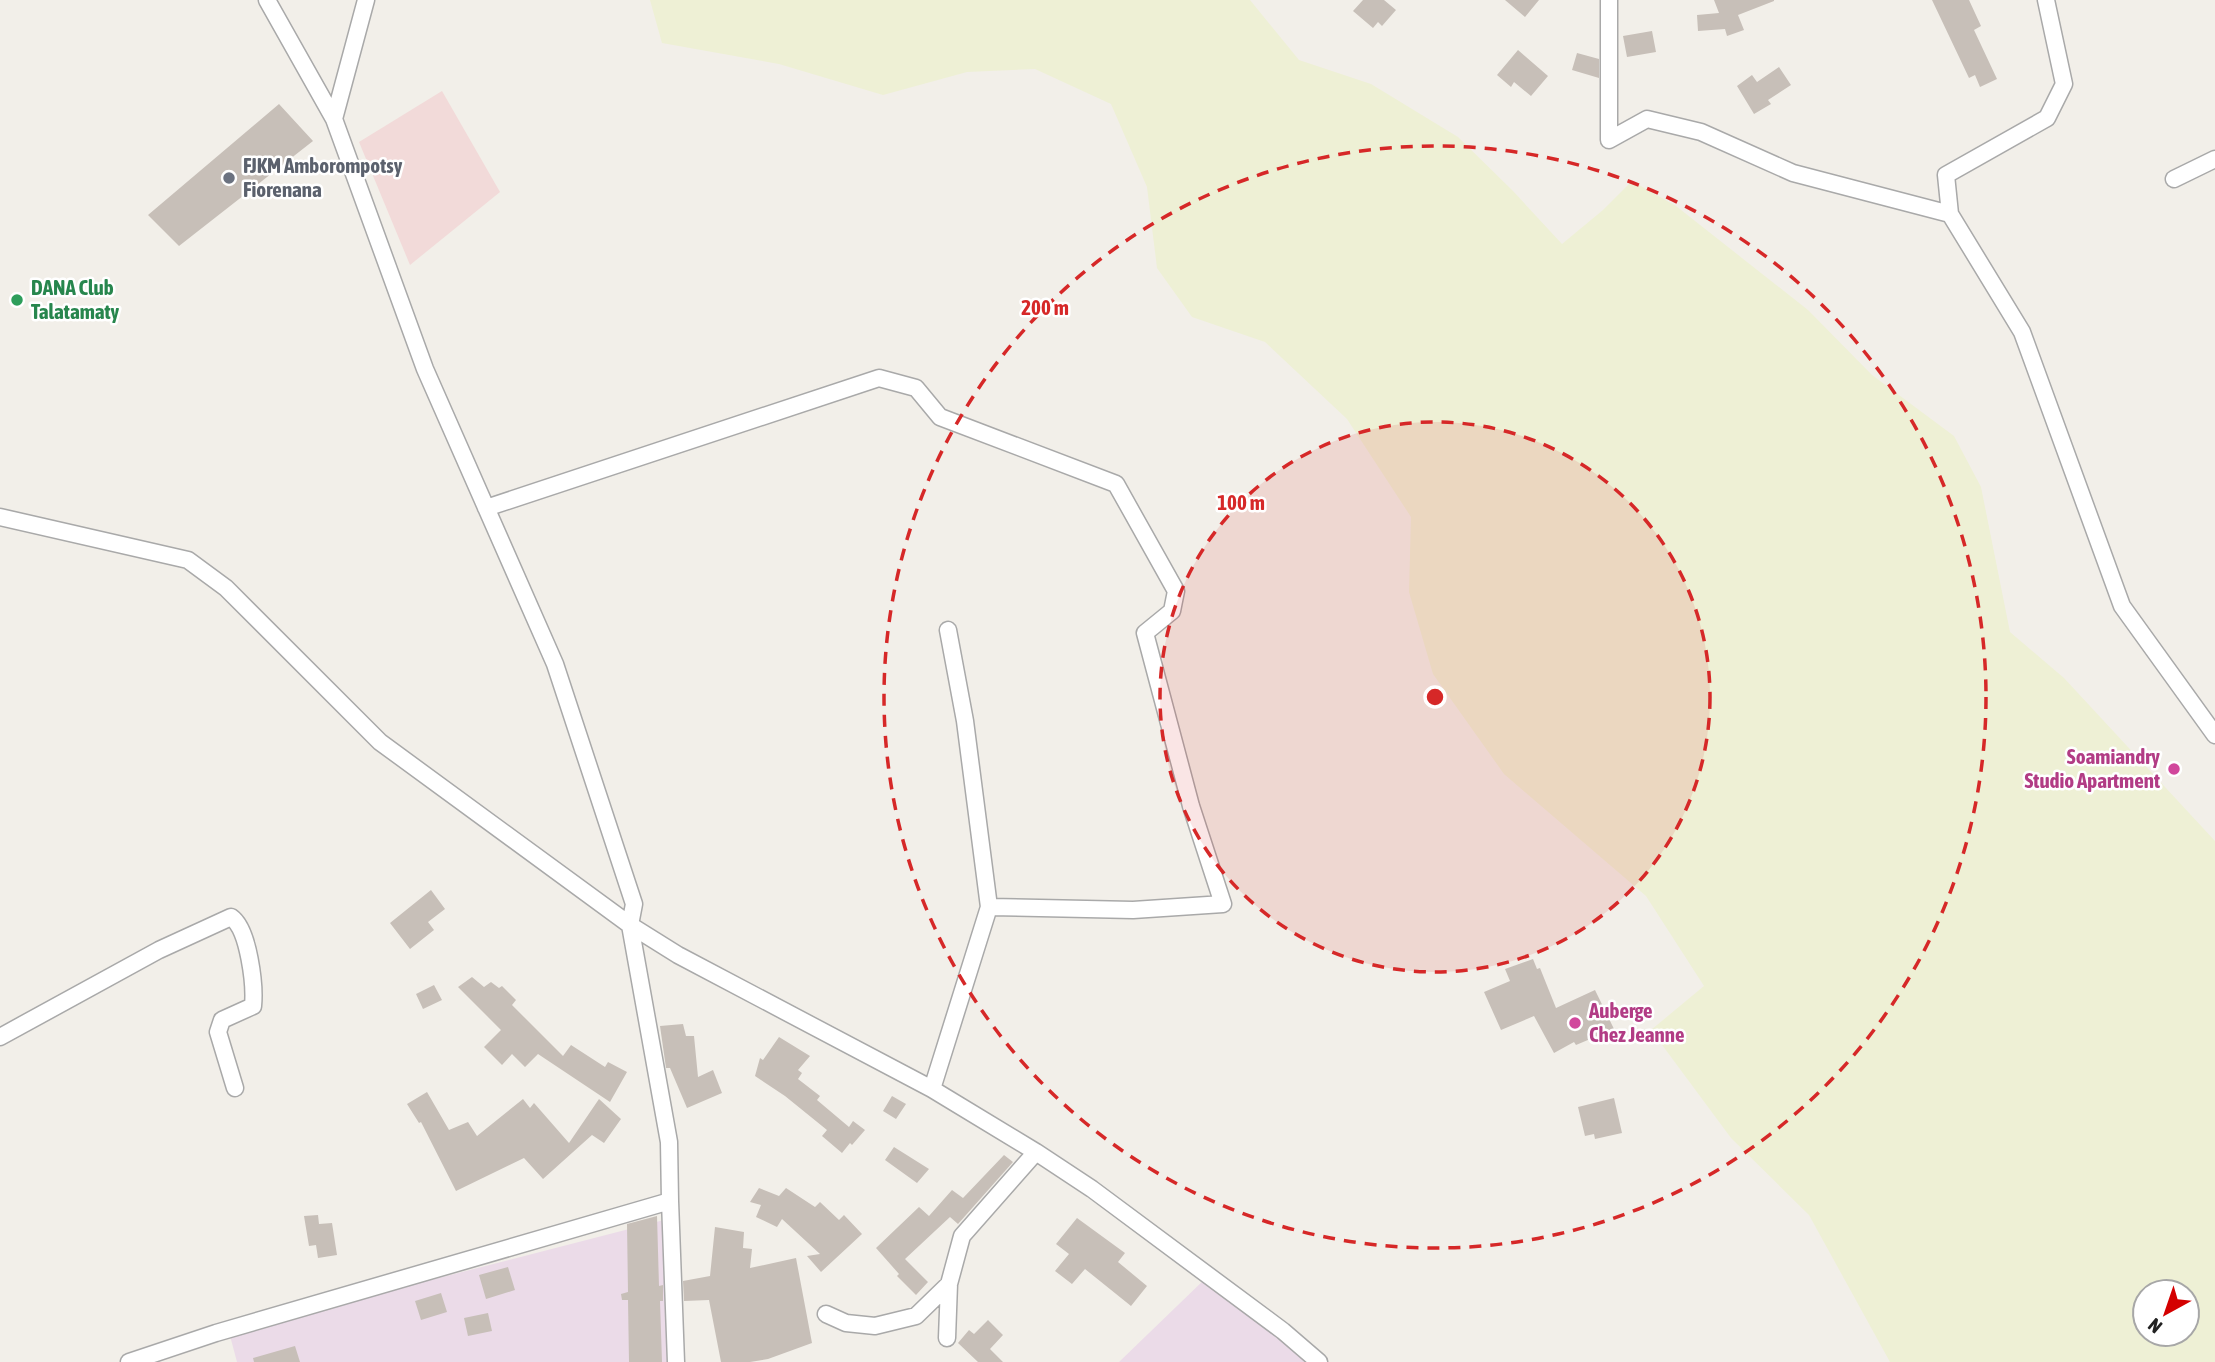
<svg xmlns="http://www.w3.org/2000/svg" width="2215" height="1362" font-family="'Asap Condensed',sans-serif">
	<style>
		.commercial { fill: #f2dad9 }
		.industrial { fill: #ebdbe8 }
		.farmland { fill: #eef0d5; fill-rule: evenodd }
		.building { fill: #c7bfb8 }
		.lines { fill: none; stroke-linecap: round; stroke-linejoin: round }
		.street-casing { stroke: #a9a9a9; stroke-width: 19 }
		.street { stroke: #fff; stroke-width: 16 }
		.ring { fill: none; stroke: #d62828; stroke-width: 3.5; stroke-dasharray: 12 9 }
		.worship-dot { fill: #6b7280; stroke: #fff; stroke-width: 2.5 }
		.leisure-dot { fill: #2e9e5b; stroke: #fff; stroke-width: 2.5 }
		.hotel-dot { fill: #d1479c; stroke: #fff; stroke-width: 2.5 }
		.labels { text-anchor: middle; stroke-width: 5; stroke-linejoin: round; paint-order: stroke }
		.worship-label { font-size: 21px; font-weight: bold; fill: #5b616d; stroke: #fff; text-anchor: start }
		.leisure-label { font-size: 21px; font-weight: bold; fill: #27864d; stroke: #fff; text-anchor: start }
		.hotel-label { font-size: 21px; font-weight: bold; fill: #b23c85; stroke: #fff; text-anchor: end }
		.centre { fill: #d62828; stroke: #fff; stroke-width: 3.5 }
		.ring-label { font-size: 21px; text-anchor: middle; font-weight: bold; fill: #d62828; stroke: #fff; stroke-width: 5; stroke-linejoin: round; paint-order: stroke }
	</style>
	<rect width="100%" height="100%" fill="#f2efe9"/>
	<path class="commercial" d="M 442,91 L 500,192 L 410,265 L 359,142 Z"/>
	<path class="industrial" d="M 664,1220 L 673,1362 L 237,1362 L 229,1332 Z
		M 1207,1277 L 1308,1362 L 1119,1362 Z"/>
	<path class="farmland" d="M 650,0 L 1250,0 L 1299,60 L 1371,84 L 1458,137 L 1513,191 L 1562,244 L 1603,210 L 1632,181 L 1676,206 L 1808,310 L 1872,375 L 1954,436 L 1981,487 L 2010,632 L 2064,678 L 2215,841 L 2215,1362 L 1890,1362 L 1809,1215 L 1731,1138 L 1651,1030 L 1704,986 L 1646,896 L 1504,774 L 1433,674 L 1409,592 L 1411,517 L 1347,419 L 1265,342 L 1192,317 L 1157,268 L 1147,187 L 1111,104 L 1035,69 L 967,72 L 883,95 L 779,64 L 662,43 ZM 2145,1292 L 2187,1292 L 2187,1334 L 2145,1334 Z"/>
	<path class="building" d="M 1363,0 L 1384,0 L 1396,10 L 1382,26 L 1378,22 L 1373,28 L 1353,11 Z
		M 1505,0 L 1539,0 L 1525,17 Z
		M 1714,0 L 1774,0 L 1774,1 L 1738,15 L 1744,30 L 1727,36 L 1725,29 L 1698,31 L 1697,15 L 1719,13 Z
		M 1932,0 L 1969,0 L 1981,26 L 1974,30 L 1997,79 L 1980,87 L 1975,75 L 1969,78 Z
		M 1652,31 L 1656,52 L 1627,57 L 1623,36 Z
		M 1518,50 L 1548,76 L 1531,96 L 1514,82 L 1511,87 L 1497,75 Z
		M 1577,53 L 1599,59 L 1599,78 L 1572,70 Z
		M 1779,67 L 1791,85 L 1768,100 L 1771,104 L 1754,114 L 1737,86 L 1752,75 L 1757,82 Z
		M 279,104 L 313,141 L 179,246 L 148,215 Z
		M 431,890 L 445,909 L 428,922 L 434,930 L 410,949 L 390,923 Z
		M 1533,959 L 1537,969 L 1540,968 L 1556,1008 L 1595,990 L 1614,1029 L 1576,1045 L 1574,1042 L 1554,1053 L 1534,1016 L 1501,1030 L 1484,992 L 1510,981 L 1505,969 Z
		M 472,977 L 484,987 L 491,982 L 499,988 L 502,986 L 516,1000 L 512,1005 L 563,1056 L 571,1045 L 605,1067 L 608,1062 L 627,1072 L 610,1102 L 538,1054 L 525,1067 L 512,1054 L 502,1065 L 484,1047 L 501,1030 L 458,987 Z
		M 434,985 L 442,1000 L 423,1009 L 416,994 Z
		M 683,1024 L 686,1036 L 694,1036 L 698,1077 L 713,1070 L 722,1093 L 687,1108 L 670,1068 L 666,1068 L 660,1026 Z
		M 779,1037 L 810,1056 L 798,1070 L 802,1073 L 798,1079 L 820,1096 L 817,1100 L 849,1127 L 853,1121 L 865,1130 L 852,1145 L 850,1143 L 842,1153 L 822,1136 L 827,1130 L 785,1096 L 755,1076 L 760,1058 L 763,1060 Z
		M 427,1092 L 449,1130 L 468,1122 L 477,1136 L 523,1099 L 530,1108 L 534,1103 L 569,1143 L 599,1099 L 621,1119 L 604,1143 L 592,1135 L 543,1179 L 524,1158 L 456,1191 L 421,1122 L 419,1123 L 407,1104 Z
		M 892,1096 L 906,1104 L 896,1119 L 883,1111 Z
		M 1614,1098 L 1622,1133 L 1595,1139 L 1594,1134 L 1585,1136 L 1578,1107 Z
		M 894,1147 L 929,1169 L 917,1183 L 885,1160 Z
		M 1004,1155 L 1013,1162 L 958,1224 L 950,1217 L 905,1259 L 928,1282 L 916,1295 L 897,1276 L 899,1274 L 876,1248 L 919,1207 L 929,1216 L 952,1190 L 963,1198 Z
		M 759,1188 L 779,1196 L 786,1188 L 815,1207 L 820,1202 L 839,1220 L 844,1215 L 862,1234 L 821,1272 L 807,1256 L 820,1254 L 782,1219 L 777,1227 L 756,1217 L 761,1205 L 750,1202 Z
		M 318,1215 L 319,1224 L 332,1223 L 337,1255 L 318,1258 L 316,1245 L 309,1246 L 304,1216 Z
		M 657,1216 L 659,1286 L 663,1285 L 663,1301 L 660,1301 L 662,1362 L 629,1362 L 628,1300 L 622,1300 L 621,1294 L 628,1292 L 627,1224 Z
		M 1077,1218 L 1125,1253 L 1118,1262 L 1147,1286 L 1131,1306 L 1085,1269 L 1072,1284 L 1055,1271 L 1069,1254 L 1056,1244 Z
		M 715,1227 L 744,1232 L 743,1248 L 752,1249 L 750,1268 L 796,1258 L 812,1343 L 768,1359 L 750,1362 L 721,1362 L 709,1300 L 684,1301 L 683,1281 L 710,1276 Z
		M 508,1267 L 515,1290 L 486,1299 L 479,1275 Z
		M 441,1293 L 447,1312 L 421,1320 L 415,1301 Z
		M 488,1313 L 492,1331 L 468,1336 L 464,1318 Z
		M 988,1320 L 1003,1335 L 990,1349 L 1003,1362 L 978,1362 L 958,1343 L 969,1330 L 974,1334 Z
		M 295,1346 L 300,1362 L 254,1362 L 253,1358 Z"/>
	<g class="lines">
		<defs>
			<path id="street" d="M 267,0 L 334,119
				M 1609,0 L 1609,140 L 1647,119 L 1701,132 L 1793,173 L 1950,214
				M 2046,0 L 2064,84 L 2047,118 L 1946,175 L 1950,214 L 2022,332 L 2122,606 L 2215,735
				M 2174,179 L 2215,159
				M 486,508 L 879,378 L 916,388 L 940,417 L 1116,484 L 1176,591 L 1172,611 L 1145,633 L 1191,806 L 1223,904 L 1133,910 L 989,907
				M 0,517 L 188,560 L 226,588 L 380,742 L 630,925 L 678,955 L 932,1089 L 1036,1152 L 1092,1189 L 1283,1331 L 1319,1362
				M 0,1037 L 159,950 L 231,917 C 249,929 255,986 253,1006 L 222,1020 L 218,1032 L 235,1088
				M 932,1089 L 989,907 L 965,721 L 948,630
				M 670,1201 L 676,1362
				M 826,1314 L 846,1323 L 875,1326 L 916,1316 L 949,1284 L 962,1236 L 1036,1152
				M 947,1338 L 949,1284
				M 129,1362 L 216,1333 L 670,1201 L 669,1142 L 630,925 L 634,904 L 555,664 L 425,369 L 334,119 L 366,0"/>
		</defs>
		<use href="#street" class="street-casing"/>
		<use href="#street" class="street"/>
	</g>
	<circle cx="1435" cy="697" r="275" fill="#d62828" fill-opacity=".12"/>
	<g class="ring">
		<circle cx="1435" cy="697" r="275"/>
		<circle cx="1435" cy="697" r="551"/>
	</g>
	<circle class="worship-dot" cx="229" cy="178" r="7"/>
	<circle class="leisure-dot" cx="17" cy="300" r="7"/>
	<g class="hotel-dot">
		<circle cx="2174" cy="769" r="7"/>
		<circle cx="1575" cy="1023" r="7"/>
	</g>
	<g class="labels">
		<g class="worship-label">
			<text x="243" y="173">FJKM Amborompotsy<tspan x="243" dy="24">Fiorenana</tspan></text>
		</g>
		<g class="leisure-label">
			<text x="31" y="295">DANA Club<tspan x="31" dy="24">Talatamaty</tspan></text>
		</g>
		<g class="hotel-label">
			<text x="2160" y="764">Soamiandry<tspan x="2160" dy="24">Studio Apartment</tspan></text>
			<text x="1589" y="1018" text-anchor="start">Auberge<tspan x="1589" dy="24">Chez Jeanne</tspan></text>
		</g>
	</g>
	<circle cx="1435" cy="697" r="10" class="centre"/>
	<g class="ring-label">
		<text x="1045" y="315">200 m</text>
		<text x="1241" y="510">100 m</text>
	</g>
	<g transform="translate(2166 1313) rotate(220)"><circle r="33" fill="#ffffff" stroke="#a7a7a7" stroke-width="2"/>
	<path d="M0-5L12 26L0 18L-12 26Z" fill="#d40000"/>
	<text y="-10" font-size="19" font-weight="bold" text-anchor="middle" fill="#222222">N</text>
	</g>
</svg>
